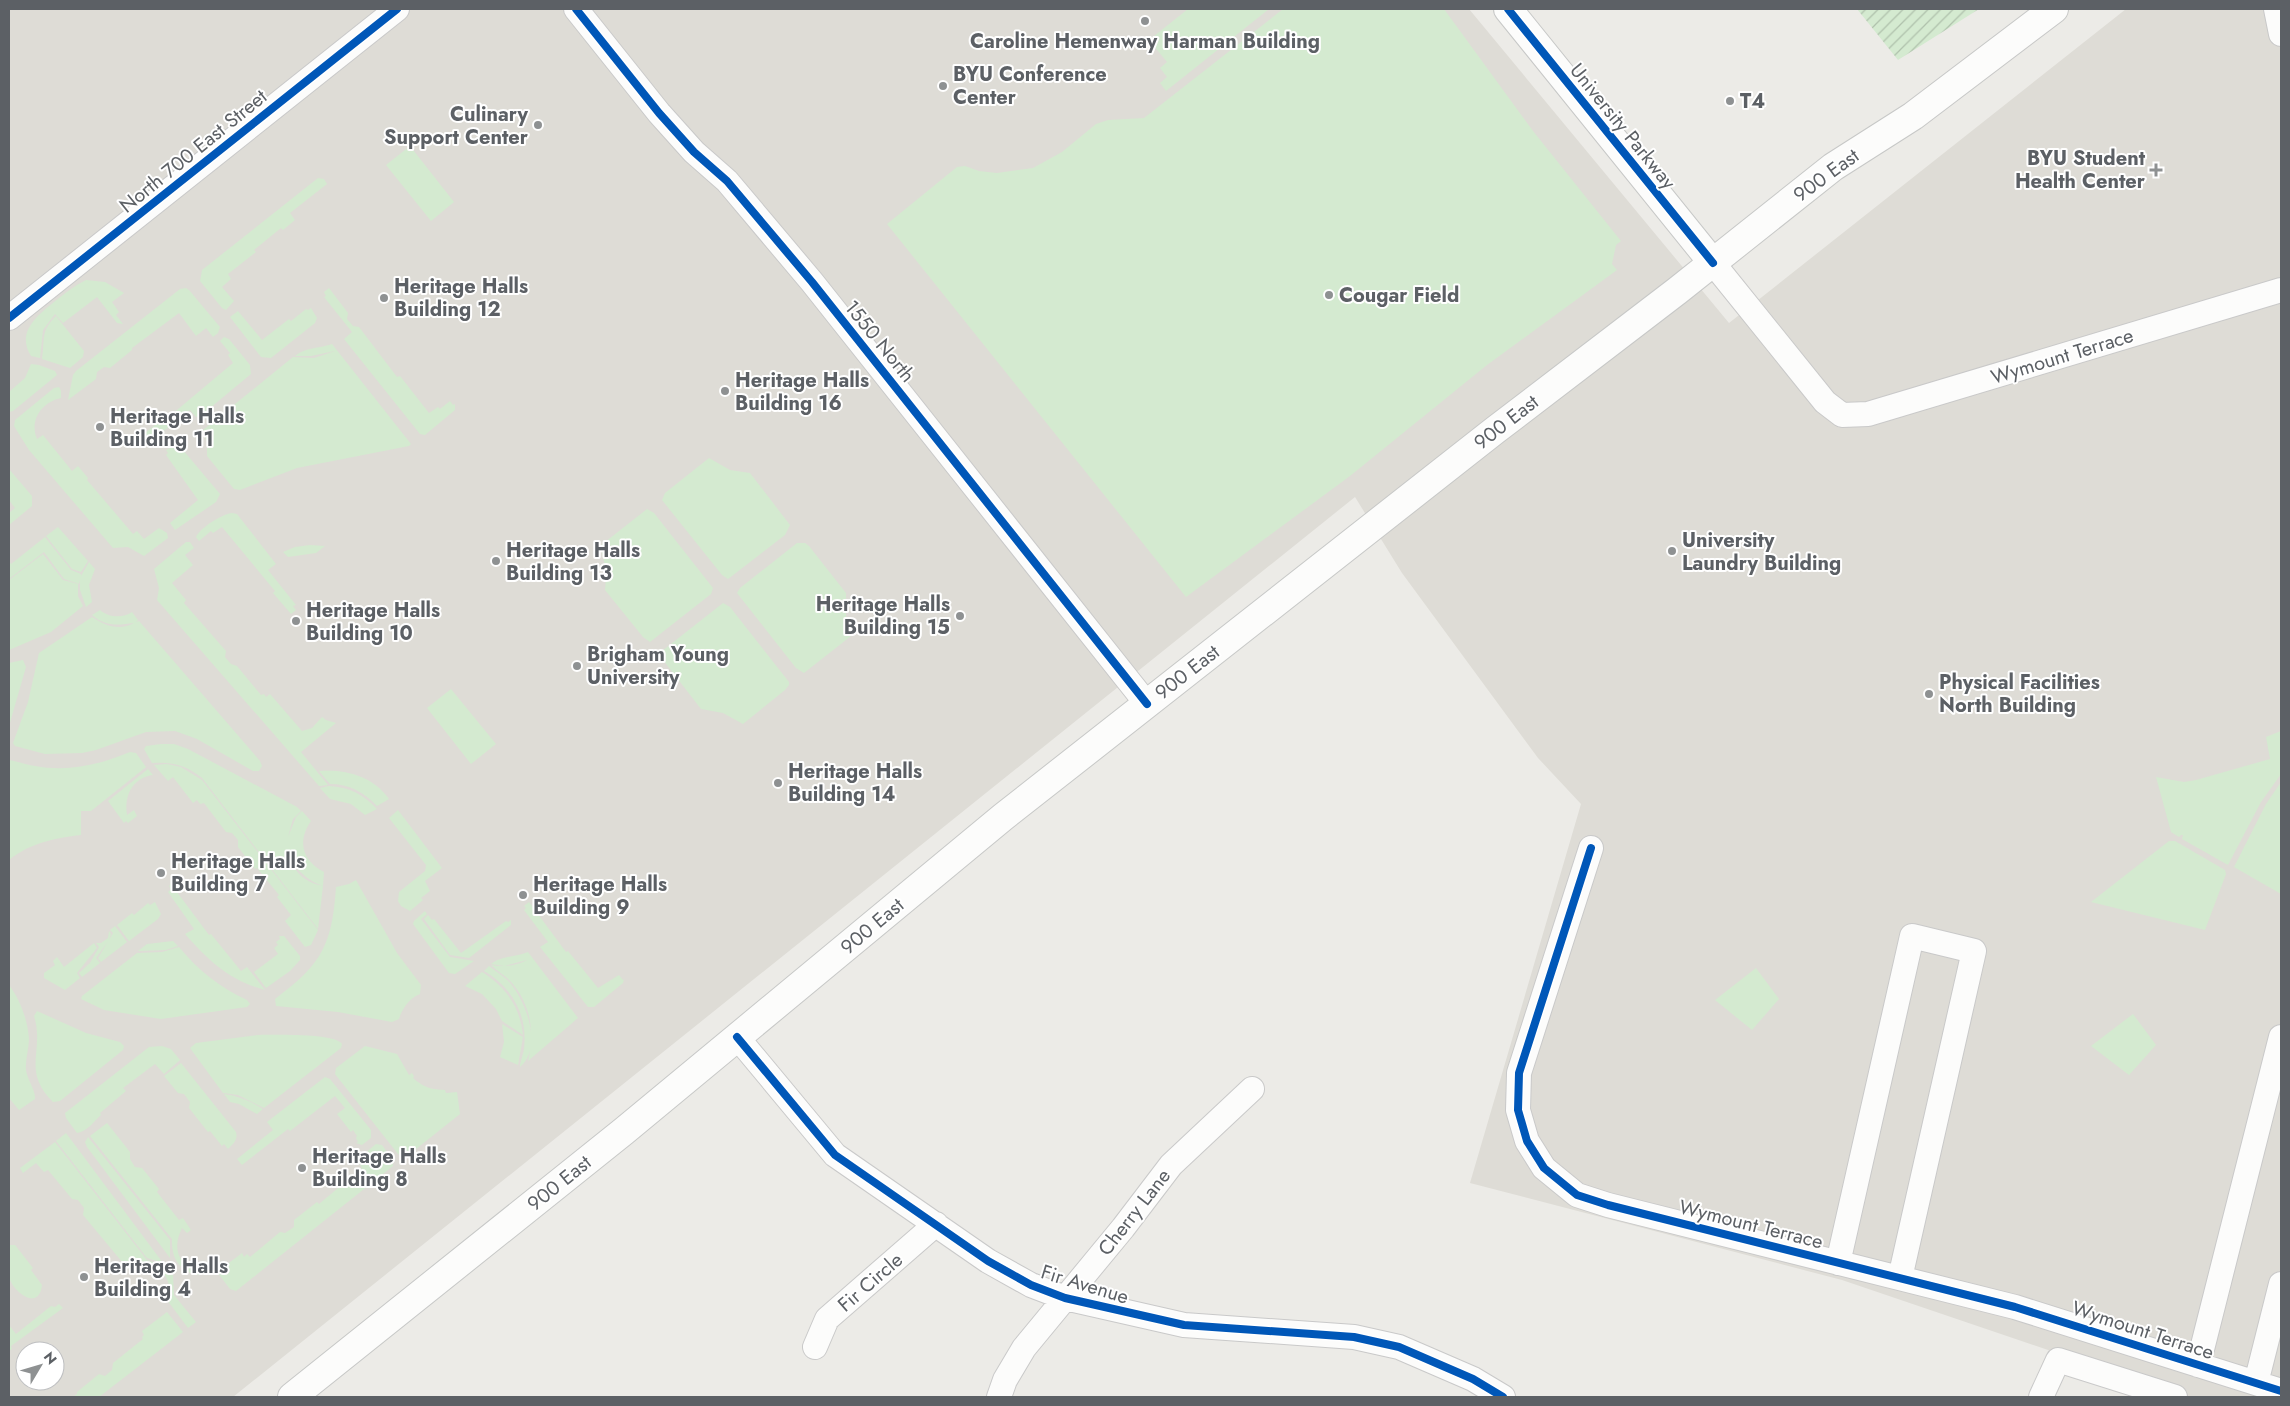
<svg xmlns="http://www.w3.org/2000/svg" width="2290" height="1406" font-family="Jost,sans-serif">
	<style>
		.education { fill: #dedcd6; fill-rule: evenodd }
		.green { fill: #d4ead0 }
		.garden { fill: url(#garden-furrows) }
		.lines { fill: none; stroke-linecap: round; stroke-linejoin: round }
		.minor-casing { stroke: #c9c9c9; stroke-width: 26 }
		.secondary-casing { stroke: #c7c8c7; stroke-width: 30 }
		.minor { stroke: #fcfcfb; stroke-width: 24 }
		.secondary { stroke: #fcfcfb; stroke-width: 28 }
		.cycleway-casing { stroke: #fff; stroke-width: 11 }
		.cycleway { stroke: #0057b8; stroke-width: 8 }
		.poi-dot { fill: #8e9192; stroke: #fff; stroke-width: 2 }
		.labels { text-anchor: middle; stroke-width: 4; stroke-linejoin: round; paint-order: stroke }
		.poi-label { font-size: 20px; font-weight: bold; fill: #5c6065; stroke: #fff; text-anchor: start }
		.street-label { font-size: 20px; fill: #5c6065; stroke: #fff }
	</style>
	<defs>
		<pattern id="garden-furrows" width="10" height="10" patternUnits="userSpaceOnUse" patternTransform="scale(1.25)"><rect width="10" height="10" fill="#d4ead0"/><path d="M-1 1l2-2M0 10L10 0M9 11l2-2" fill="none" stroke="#afc1ac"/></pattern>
	</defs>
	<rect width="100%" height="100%" fill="#ecebe7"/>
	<path class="education" d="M 9,9 L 1469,9 L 1729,323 L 2126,9 L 2281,9 L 2281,1397 L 2186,1397 L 1842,1280 L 1470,1183 L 1581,804 L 1538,758 L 1402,573 L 1355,497 L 233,1397 L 9,1397 ZM 25,1351 L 55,1351 L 55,1381 L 25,1381 Z"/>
	<path class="green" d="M 1188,9 L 1269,9 L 1166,91 L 1160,83 L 1167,77 L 1160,68 L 1167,62 L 1149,40 Z
		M 1283,9 L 1444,9 L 1533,131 L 1621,241 L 1616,245 L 1612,264 L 1617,270 L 1487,365 L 1350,476 L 1186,597 L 887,224 L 957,167 L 965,166 L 979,171 L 997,173 L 1033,168 L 1062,152 L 1096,124 L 1108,120 L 1144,118 Z
		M 410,146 L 454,202 L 431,221 L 386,165 Z
		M 318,178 L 324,179 L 327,184 L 290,213 L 295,220 L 283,230 L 281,228 L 254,250 L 256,252 L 228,274 L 231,279 L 222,287 L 234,301 L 226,310 L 222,308 L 200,281 L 202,270 Z
		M 86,280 L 105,282 L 124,293 L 112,302 L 119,312 L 116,315 L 123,324 L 117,323 L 97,297 L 63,323 L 55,314 L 43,330 L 40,358 L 31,356 C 16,332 37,316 54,302 C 64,294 74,286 86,280 Z
		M 186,288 L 189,290 L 220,327 L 218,333 L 213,337 L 206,328 L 196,336 L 179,313 L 132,348 L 132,350 L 110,368 L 104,367 L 97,372 L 96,379 L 68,400 L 73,375 L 76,371 L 180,289 Z
		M 329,288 L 348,313 L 347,319 L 353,326 L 359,327 L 397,377 L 400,376 L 429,413 L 438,407 L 440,409 L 450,401 L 453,405 L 455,404 L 455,410 L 425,435 L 420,434 L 344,339 L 352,332 L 324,297 L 326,296 L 324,292 Z
		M 311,308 L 317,318 L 315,323 L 271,358 L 261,357 L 230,317 L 238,311 L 262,340 L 289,319 L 291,321 L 306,309 L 308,310 Z
		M 56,316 L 84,351 L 83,357 L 70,368 L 42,359 C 45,340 40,331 56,316 Z
		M 224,337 L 229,339 L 250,365 L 251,374 L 210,408 L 196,417 L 190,410 L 156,437 L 154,436 L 150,439 L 145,433 L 169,414 L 171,415 L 233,363 L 228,355 L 230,353 L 220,341 Z
		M 332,344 L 411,444 L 409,446 L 297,468 L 240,490 L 234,489 L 207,456 L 207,443 L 203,430 L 293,357 L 314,358 L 335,351 L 311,356 L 295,356 C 306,347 318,349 332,344 Z
		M 31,364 L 39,365 L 55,371 L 57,375 L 13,411 L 9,412 L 9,392 L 25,378 Z
		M 59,387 L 61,391 L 61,398 C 42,402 29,420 37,439 L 43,435 L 72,471 L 78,466 L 88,478 L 87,480 L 133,534 L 137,531 L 144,539 L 159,528 L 167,533 L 168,538 L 144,556 L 128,547 L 113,548 L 29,450 L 14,426 L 15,420 L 54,388 Z
		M 178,444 L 220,494 L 216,502 L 175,530 L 170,523 L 198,500 L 166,455 L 168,453 L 166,450 Z
		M 709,458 L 730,470 L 750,473 L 790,525 L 785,535 L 728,579 L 722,575 L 662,500 L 665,493 Z
		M 9,469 L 32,496 L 32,506 L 9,525 L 9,513 L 15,508 L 9,500 Z
		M 647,509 L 654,513 L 713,588 L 711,594 L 650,642 L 643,637 L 605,590 C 607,575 605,561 600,546 Z
		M 232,513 L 237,514 L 276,564 L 268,570 L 296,605 L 293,606 L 296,610 L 291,614 L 273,593 L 275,591 L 222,527 L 213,533 L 211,531 L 199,541 L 196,537 C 200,528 222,514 232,513 Z
		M 58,527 L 88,561 L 81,572 L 72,569 L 46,536 Z
		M 45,537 L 71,570 L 81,574 L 81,576 L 89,562 L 95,569 L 89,585 L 92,602 L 86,607 L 80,590 L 80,580 L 79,584 L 64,579 L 44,552 L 9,579 L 9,561 L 11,564 Z
		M 186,542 L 190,542 L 194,548 L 185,555 L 193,565 L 172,583 L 186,600 L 184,603 L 226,651 L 225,657 L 231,664 L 237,666 L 261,695 L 264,694 L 266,697 L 270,694 L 302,731 L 312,728 L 322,717 L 326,720 L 336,723 L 301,752 L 328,785 L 319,786 L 157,600 L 159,588 L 154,569 Z
		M 797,543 L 805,543 L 809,546 L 846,593 L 846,616 L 851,636 L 804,673 L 796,668 L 737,593 L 740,588 Z
		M 310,545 L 325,546 L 316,553 L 288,557 L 283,552 L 295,547 Z
		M 43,554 L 63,580 L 78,584 L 78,596 L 83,606 L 51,632 L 9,650 L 9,580 Z
		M 723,603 L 730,607 L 789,682 L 789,685 L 785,690 L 743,724 L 723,713 L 701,709 L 660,656 L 662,651 Z
		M 100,610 C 108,617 122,619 132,612 L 138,620 L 136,622 L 139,621 L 260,761 L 262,766 L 259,771 L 253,771 L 197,739 L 175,731 L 146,732 L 96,750 L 82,753 L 45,754 L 15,746 L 13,743 L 28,702 L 39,653 L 92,617 C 105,626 120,631 134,623 C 118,625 106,627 92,615 Z
		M 23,660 L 26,667 L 9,726 L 9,663 Z
		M 451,689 L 496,744 L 471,764 L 427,708 Z
		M 2281,731 L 2281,774 L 2261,802 L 2228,865 L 2182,839 L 2183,835 L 2181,835 L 2179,837 L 2171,832 L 2156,777 L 2184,782 L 2196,780 L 2270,759 L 2266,737 Z
		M 161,744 L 174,744 L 188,749 L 297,807 L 301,811 L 293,819 L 288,837 L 296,817 L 302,811 L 311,821 C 297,841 302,861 324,872 L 323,886 C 308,881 302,873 292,864 C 299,877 309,883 323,886 L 318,929 L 202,778 C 186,765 172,762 152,763 L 144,749 L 146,746 Z
		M 130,752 L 136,753 L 146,767 L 91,811 L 81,811 L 81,835 C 55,838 30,843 9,860 L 9,760 C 17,761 26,765 35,766 C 68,772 99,765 130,752 Z
		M 167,764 L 181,767 L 202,780 L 318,930 L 311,945 L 305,947 L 285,921 L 291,915 L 277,897 L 279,895 L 257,868 L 255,869 L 238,847 L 238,840 L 232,833 L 226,832 L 204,803 L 200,804 L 197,800 L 193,803 L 173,777 L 168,781 L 154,765 Z
		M 148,769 L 153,775 C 132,778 124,796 127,815 L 134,810 L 137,816 L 128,823 L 126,821 L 124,823 L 108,801 Z
		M 319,771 C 346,769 373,776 389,799 L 377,806 C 364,792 349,784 330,784 Z
		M 2281,782 L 2281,894 L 2234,867 L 2266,804 Z
		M 329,786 C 349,787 363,794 377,809 L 365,815 L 351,804 L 330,799 L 320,788 Z
		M 398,810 L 442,868 L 425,881 L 430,891 L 421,898 L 423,900 L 410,911 L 401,906 L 398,901 L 399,892 L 425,871 L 426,865 L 389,818 Z
		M 2169,841 L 2175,841 L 2225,870 L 2226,874 L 2205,930 L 2091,902 Z
		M 356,880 L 397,953 L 421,985 L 420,994 C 411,997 402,1008 399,1019 L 392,1022 L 338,1012 L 276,1006 L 275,999 C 322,964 332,945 336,887 L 349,884 Z
		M 171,884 L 209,935 L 211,934 L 241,971 L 247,967 L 265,990 C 229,980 210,962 185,934 L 194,929 L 168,892 L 171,889 L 169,886 Z
		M 155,902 L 161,914 L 158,919 L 129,941 L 117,925 L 132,913 L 134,915 L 148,903 L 150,905 Z
		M 529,902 L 566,952 L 568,951 L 598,988 L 619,975 L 623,980 L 624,979 L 623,983 L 594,1007 L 588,1007 L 540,947 L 548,942 L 524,910 L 526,908 L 524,906 Z
		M 425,911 L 427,914 L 421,919 L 450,957 L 474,961 L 455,974 L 449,973 L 413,924 L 414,921 Z
		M 428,915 L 432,920 L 434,919 L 461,953 L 506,921 L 508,922 L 511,920 L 511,925 L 469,958 L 450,955 L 424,919 Z
		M 115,926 L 127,942 L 101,962 L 98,958 L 113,933 L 110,930 Z
		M 109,931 L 111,934 L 109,940 L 96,958 L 100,963 L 82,977 L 79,973 L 90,963 L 99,947 L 96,943 L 101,943 L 108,938 Z
		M 279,936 L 284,936 L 300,956 L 300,960 L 290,971 L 266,988 L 254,972 L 278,954 L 274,948 L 278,945 L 276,942 L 280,939 Z
		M 173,941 L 178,946 L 166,950 L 138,951 L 147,944 Z
		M 94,943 L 97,948 L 77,973 L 80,978 L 65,990 L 44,978 L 44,973 L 55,965 L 53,961 L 57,957 L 64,967 Z
		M 179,947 C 198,970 219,987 247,1000 L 250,1004 L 247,1007 L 161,1019 L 104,1010 L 81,999 L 82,996 L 137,953 L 162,952 Z
		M 528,952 L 578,1018 L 528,1061 C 535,1034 531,1005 512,983 C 506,976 497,971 491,965 C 504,967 516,966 527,960 L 504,966 L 491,964 C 501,956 515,957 528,952 Z
		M 489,966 C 497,972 505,977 511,984 C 527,1004 543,1048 520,1067 C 520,1062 523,1055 524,1049 C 528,1015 512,987 484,971 Z
		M 1756,968 L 1779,999 L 1752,1030 L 1715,1000 Z
		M 482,972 C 506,987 520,1007 523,1035 L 502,1021 L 496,1009 L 482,994 L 465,986 Z
		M 9,985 C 20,999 28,1021 29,1039 C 29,1049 25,1060 26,1070 C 27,1079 36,1091 35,1099 L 19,1110 L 9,1098 Z
		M 37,1011 L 86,1033 L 120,1042 L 124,1046 L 123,1050 L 60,1101 L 53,1102 C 21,1070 45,1051 34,1016 Z
		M 2133,1014 L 2156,1045 L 2129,1075 L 2091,1046 Z
		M 502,1024 L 523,1037 L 518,1065 L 500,1057 L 504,1042 Z
		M 258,1035 C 272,1035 335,1033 342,1044 L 341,1048 L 264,1108 L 238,1095 L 223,1093 L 190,1048 L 196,1043 Z
		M 162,1046 L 171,1049 L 180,1060 L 164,1074 L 155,1064 L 123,1088 L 126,1091 L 100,1113 L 101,1115 C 93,1122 88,1131 77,1133 L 66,1118 L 65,1113 L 149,1047 Z
		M 365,1046 L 397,1054 L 409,1075 L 412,1073 L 414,1076 L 413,1078 C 426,1089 432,1089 445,1090 L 446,1093 L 457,1092 L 460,1114 L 406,1157 L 398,1154 L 335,1074 L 336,1068 Z
		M 181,1063 L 236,1132 C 238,1140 234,1143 228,1149 L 224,1144 L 222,1146 L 210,1131 L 208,1132 L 189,1108 L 190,1102 L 184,1094 L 178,1093 L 164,1076 Z
		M 325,1077 L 330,1079 L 371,1130 L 371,1138 L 362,1145 L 356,1143 L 358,1142 L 356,1138 L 357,1136 L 353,1130 L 351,1132 L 337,1114 L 345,1108 L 335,1096 L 290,1131 L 288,1129 L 242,1165 L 237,1159 L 273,1130 L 267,1122 Z
		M 224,1094 C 239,1096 250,1101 263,1109 L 257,1114 L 239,1104 L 230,1102 Z
		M 107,1123 L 130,1152 L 130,1159 L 135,1167 L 142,1168 L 159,1189 L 157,1192 L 179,1220 L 183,1218 L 191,1230 L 187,1233 L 182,1228 C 173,1246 176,1263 197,1270 L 203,1266 L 205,1270 L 198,1275 C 179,1271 171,1258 172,1239 L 90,1136 Z
		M 66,1133 L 163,1263 L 147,1258 L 56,1141 Z
		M 88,1137 L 170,1240 L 170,1258 L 87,1147 L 85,1142 Z
		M 55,1142 L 147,1260 L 161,1265 L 164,1263 L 173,1275 L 174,1295 L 196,1322 L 188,1328 L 164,1296 L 170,1291 C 168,1267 145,1255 126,1270 L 122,1264 L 123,1263 L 83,1215 L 84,1208 L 78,1200 L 72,1199 L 48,1170 L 44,1172 L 36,1163 L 23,1173 L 20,1168 Z
		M 376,1144 L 382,1145 L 393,1160 L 393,1166 L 236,1291 L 230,1289 L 217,1272 L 242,1253 L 244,1257 L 247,1254 L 250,1257 L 280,1232 L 285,1233 L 294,1227 L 294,1220 L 317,1202 L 319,1204 L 362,1168 L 357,1160 Z
		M 9,1245 L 15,1245 L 33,1268 L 31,1270 L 42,1285 C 39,1312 13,1292 9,1277 C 6,1268 9,1255 9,1245 Z
		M 59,1304 L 63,1308 L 11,1346 L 12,1349 L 9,1351 L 9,1325 L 16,1334 L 51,1306 L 55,1307 Z
		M 167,1312 L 183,1332 L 99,1397 L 73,1397 L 77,1394 L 77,1392 L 99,1374 L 105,1376 L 112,1370 L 113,1363 L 143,1339 L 142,1337 L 144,1335 L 142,1331 Z"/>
	<path class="garden" d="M 1857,9 L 1979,9 L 1898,60 Z"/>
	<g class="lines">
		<defs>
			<path id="minor" d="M 576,9 L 659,113 L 694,152 L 727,181 L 812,282 L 1147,704
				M 2276,9 L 2281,34
				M 1713,263 L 1825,402 L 1842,415 L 1868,414 L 2281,290
				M 9,318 L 397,9
				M 1591,848 L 1519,1073 L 1518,1110 L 1527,1141 L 1544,1168 L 1577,1195 L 1608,1205 L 2015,1307 L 2281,1391
				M 737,1037 L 835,1155 L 988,1261 L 1031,1285 L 1065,1298 L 1184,1325 L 1354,1337 L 1399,1347 L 1473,1379 L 1503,1397
				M 1838,1263 L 1912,936 L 1974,951 L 1900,1278
				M 815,1347 L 827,1319 L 936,1224
				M 2198,1365 L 2281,1037
				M 2256,1383 L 2281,1284
				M 999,1397 L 1005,1380 L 1024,1348 L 1123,1228 L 1171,1165 L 1252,1089
				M 2041,1397 L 2058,1360 L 2175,1397"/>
			<path id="secondary" d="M 1508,9 L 1713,263
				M 292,1397 L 624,1131 L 1003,817 L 1494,431 L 1677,291 L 1833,167 L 1913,116 L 2054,9"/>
		</defs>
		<use href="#minor" class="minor-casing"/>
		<use href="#secondary" class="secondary-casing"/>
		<use href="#minor" class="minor"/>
		<use href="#secondary" class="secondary"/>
		<defs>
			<path id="cycleway" d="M 576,9 L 659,113 L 694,152 L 727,181 L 812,282 L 1147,704
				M 1508,9 L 1713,263
				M 9,318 L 397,9
				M 1591,848 L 1519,1073 L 1518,1110 L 1527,1141 L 1544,1168 L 1577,1195 L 1608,1205 L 2015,1307 L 2281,1391
				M 737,1037 L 835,1155 L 988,1261 L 1031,1285 L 1065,1298 L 1184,1325 L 1354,1337 L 1399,1347 L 1473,1379 L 1503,1397"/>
		</defs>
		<use href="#cycleway" class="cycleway-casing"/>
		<use href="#cycleway" class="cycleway"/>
	</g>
	<g class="poi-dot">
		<circle cx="1145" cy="21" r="5"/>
		<circle cx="943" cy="86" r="5"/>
		<circle cx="1730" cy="101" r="5"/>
		<circle cx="538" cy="125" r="5"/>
		<path d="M2153.5 162.5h5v5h5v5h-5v5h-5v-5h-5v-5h5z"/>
		<circle cx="1329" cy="295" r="5"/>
		<circle cx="384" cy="298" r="5"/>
		<circle cx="725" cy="391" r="5"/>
		<circle cx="100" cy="427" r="5"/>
		<circle cx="1672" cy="551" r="5"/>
		<circle cx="496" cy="561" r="5"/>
		<circle cx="960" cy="616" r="5"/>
		<circle cx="296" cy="621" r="5"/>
		<circle cx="577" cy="666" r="5"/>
		<circle cx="1929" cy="694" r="5"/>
		<circle cx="778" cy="783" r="5"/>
		<circle cx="161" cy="873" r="5"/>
		<circle cx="523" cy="895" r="5"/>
		<circle cx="302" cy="1168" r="5"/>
		<circle cx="84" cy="1277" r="5"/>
	</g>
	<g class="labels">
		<g class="poi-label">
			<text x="1145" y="48" text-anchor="middle">Caroline Hemenway Harman Building</text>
			<text x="953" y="81">BYU Conference<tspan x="953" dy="23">Center</tspan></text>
			<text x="1740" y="108">T4</text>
			<text x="528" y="121" text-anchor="end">Culinary<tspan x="528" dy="23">Support Center</tspan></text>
			<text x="2145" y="165" text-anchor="end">BYU Student<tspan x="2145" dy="23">Health Center</tspan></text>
			<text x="394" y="293">Heritage Halls<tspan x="394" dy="23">Building 12</tspan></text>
			<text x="1339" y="302">Cougar Field</text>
			<text x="735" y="387">Heritage Halls<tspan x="735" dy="23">Building 16</tspan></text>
			<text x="110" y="423">Heritage Halls<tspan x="110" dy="23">Building 11</tspan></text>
			<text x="1682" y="547">University<tspan x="1682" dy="23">Laundry Building</tspan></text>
			<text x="506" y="557">Heritage Halls<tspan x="506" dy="23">Building 13</tspan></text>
			<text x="950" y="611" text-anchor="end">Heritage Halls<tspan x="950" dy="23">Building 15</tspan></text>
			<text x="306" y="617">Heritage Halls<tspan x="306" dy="23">Building 10</tspan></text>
			<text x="587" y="661">Brigham Young<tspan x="587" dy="23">University</tspan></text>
			<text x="1939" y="689">Physical Facilities<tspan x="1939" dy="23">North Building</tspan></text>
			<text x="788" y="778">Heritage Halls<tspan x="788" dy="23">Building 14</tspan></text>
			<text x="171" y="868">Heritage Halls<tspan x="171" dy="23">Building 7</tspan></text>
			<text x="533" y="891">Heritage Halls<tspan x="533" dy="23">Building 9</tspan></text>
			<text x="312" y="1163">Heritage Halls<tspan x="312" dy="23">Building 8</tspan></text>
			<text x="94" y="1273">Heritage Halls<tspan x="94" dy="23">Building 4</tspan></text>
		</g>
		<g class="street-label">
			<text transform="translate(1623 126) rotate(51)" y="7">University Parkway</text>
			<text transform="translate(193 151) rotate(-39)" y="7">North 700 East Street</text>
			<text transform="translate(1826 175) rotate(-36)" y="7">900 East</text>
			<text transform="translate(880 341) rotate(51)" y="7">1550 North</text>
			<text transform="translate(2062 356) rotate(-17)" y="7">Wymount Terrace</text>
			<text transform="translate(1506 422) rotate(-38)" y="7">900 East</text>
			<text transform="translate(1187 672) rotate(-38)" y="7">900 East</text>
			<text transform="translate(872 926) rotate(-40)" y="7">900 East</text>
			<text transform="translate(559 1183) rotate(-39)" y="7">900 East</text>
			<text transform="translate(1134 1212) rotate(-52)" y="7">Cherry Lane</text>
			<text transform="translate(1751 1224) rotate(14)" y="7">Wymount Terrace</text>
			<text transform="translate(870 1282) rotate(-41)" y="7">Fir Circle</text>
			<text transform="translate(1085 1284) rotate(17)" y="7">Fir Avenue</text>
			<text transform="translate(2143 1330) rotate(18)" y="7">Wymount Terrace</text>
		</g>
	</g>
	<rect width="2290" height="1406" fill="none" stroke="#5c6065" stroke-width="20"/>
	<g transform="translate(40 1366) rotate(52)"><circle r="24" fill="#ffffff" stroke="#bebfc1"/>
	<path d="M0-4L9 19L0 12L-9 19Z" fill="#8e9192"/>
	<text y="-8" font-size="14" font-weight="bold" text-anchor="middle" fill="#5c6065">N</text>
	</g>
</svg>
